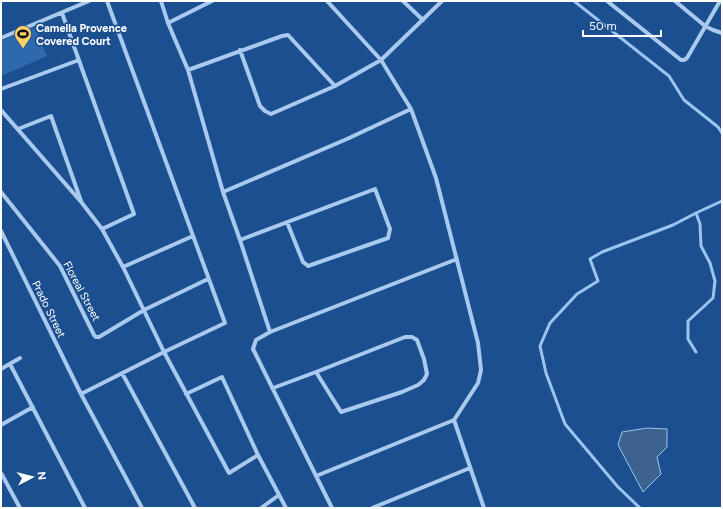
<svg xmlns="http://www.w3.org/2000/svg" width="723" height="509" font-family="Figtree,sans-serif">
	<style>
		.green { fill: #2e69ad }
		.water { fill: #3c6290; stroke: #9cc4f0 }
		.lines { fill: none; stroke-linecap: round; stroke-linejoin: round }
		.stream { stroke: #9cc4f0; stroke-width: 3 }
		.street { stroke: #a9c9ee; stroke-width: 4 }
		.labels { text-anchor: middle; stroke-width: 3.5; stroke-linejoin: round; paint-order: stroke }
		.poi-label { font-size: 11px; font-weight: bold; fill: #fff; stroke: #1b4f8f; text-anchor: start }
		.street-label { font-size: 11px; fill: #fff; stroke: #1b4f8f }
	</style>
	<rect width="100%" height="100%" fill="#1b4f8f"/>
	<path class="green" d="M 35,27 L 47,56 L 1,76 L 1,41 Z"/>
	<path class="water" d="M 647,428 L 667,429 L 667,447 L 657,457 L 661,474 L 643,492 L 618,445 L 622,432 Z"/>
	<g class="lines">
		<path class="stream" d="M 574,1 L 669,76 L 684,100 L 718,127 L 722,133
			M 696,213 L 700,224 L 701,246 L 710,263 L 715,281 L 713,298 L 688,321 L 688,339 L 696,352
			M 640,508 L 618,487 L 565,424 L 546,373 L 540,346 L 550,323 L 577,294 L 598,281 L 590,259 L 602,252 L 673,225 L 696,213 L 722,201"/>
		<path class="street" d="M 161,1 L 168,23 L 188,70 L 223,192 L 240,240 L 270,332
			M 403,1 L 423,20
			M 607,1 L 681,60 L 684,60 L 687,58 L 720,1
			M 675,1 L 705,26 L 713,30 L 722,33
			M 62,13 L 134,214 L 102,229
			M 168,23 L 212,1
			M 1,38 L 89,1
			M 240,50 L 260,106 L 265,111 L 271,114 L 335,86 L 381,60 L 442,1
			M 188,70 L 282,36 L 288,35 L 335,86
			M 1,89 L 79,60
			M 1,110 L 82,203 L 102,229 L 123,267 L 164,352 L 229,473 L 258,455
			M 18,129 L 51,116 L 81,201
			M 1,192 L 60,266 L 94,335 L 96,337 L 99,337 L 144,310 L 208,279
			M 223,192 L 347,139 L 411,109
			M 1,231 L 81,394 L 142,508
			M 240,240 L 375,189 L 390,229 L 388,238 L 308,266 L 303,262 L 287,222
			M 123,267 L 193,236
			M 10,364 L 85,508
			M 1,369 L 20,358
			M 122,373 L 195,508
			M 273,388 L 316,372 L 405,337 L 412,337 L 417,340 L 424,359 L 427,374 L 424,380 L 418,385 L 402,392 L 341,412 L 316,372
			M 81,394 L 164,352 L 225,323 L 107,1
			M 186,394 L 222,377 L 258,455 L 286,508
			M 454,420 L 484,508
			M 1,425 L 33,407
			M 1,473 L 20,508
			M 316,476 L 454,420 L 478,383 L 481,370 L 478,343 L 436,178 L 411,109 L 381,60 L 327,1
			M 261,508 L 279,495
			M 332,508 L 253,349 L 256,340 L 270,332 L 457,259
			M 372,508 L 470,468"/>
	</g>
	<defs>
		<symbol id="stadium-pin" viewBox="-11 -11 22 30"><path d="M0 17L-7.5 6A9.5 9.5 0 1 1 7.5 6Z" fill="#ffd166" stroke="#1b4f8f"/><path d="M0-5a6.5 5 0 1 0 0 10a6.5 5 0 1 0 0-10ZM-3.5-1.8h7v3.6h-7Z" fill="#111"/></symbol>
	</defs>
	<g fill-rule="evenodd">
		<use href="#stadium-pin" x="13" y="24" width="20" height="27"/>
	</g>
	<g class="labels">
		<g class="poi-label">
			<text x="36" y="32">Camella Provence<tspan x="36" dy="13">Covered Court</tspan></text>
		</g>
		<g class="street-label">
			<text transform="translate(82 291) rotate(62)" y="4">Floreal Street</text>
			<text transform="translate(49 309) rotate(64)" y="4">Prado Street</text>
		</g>
	</g>
	<rect width="723" height="509" fill="none" stroke="#ffffff" stroke-width="4"/>
	<g transform="translate(32 477) rotate(83)" stroke="#1b4f8f" stroke-width="3" paint-order="stroke">
	<path d="M0-3L7 15L0 10L-7 15Z" fill="#ffffff"/>
	<text y="-6" font-size="11" font-weight="bold" text-anchor="middle" fill="#ffffff">N</text>
	</g>
	<path d="M583 30v6h78v-6" fill="none" stroke="#ffffff" stroke-width="2"/>
	<text x="589" y="30" font-size="12" fill="#ffffff" stroke="#1b4f8f" stroke-width="3" paint-order="stroke">50 m</text>
</svg>
